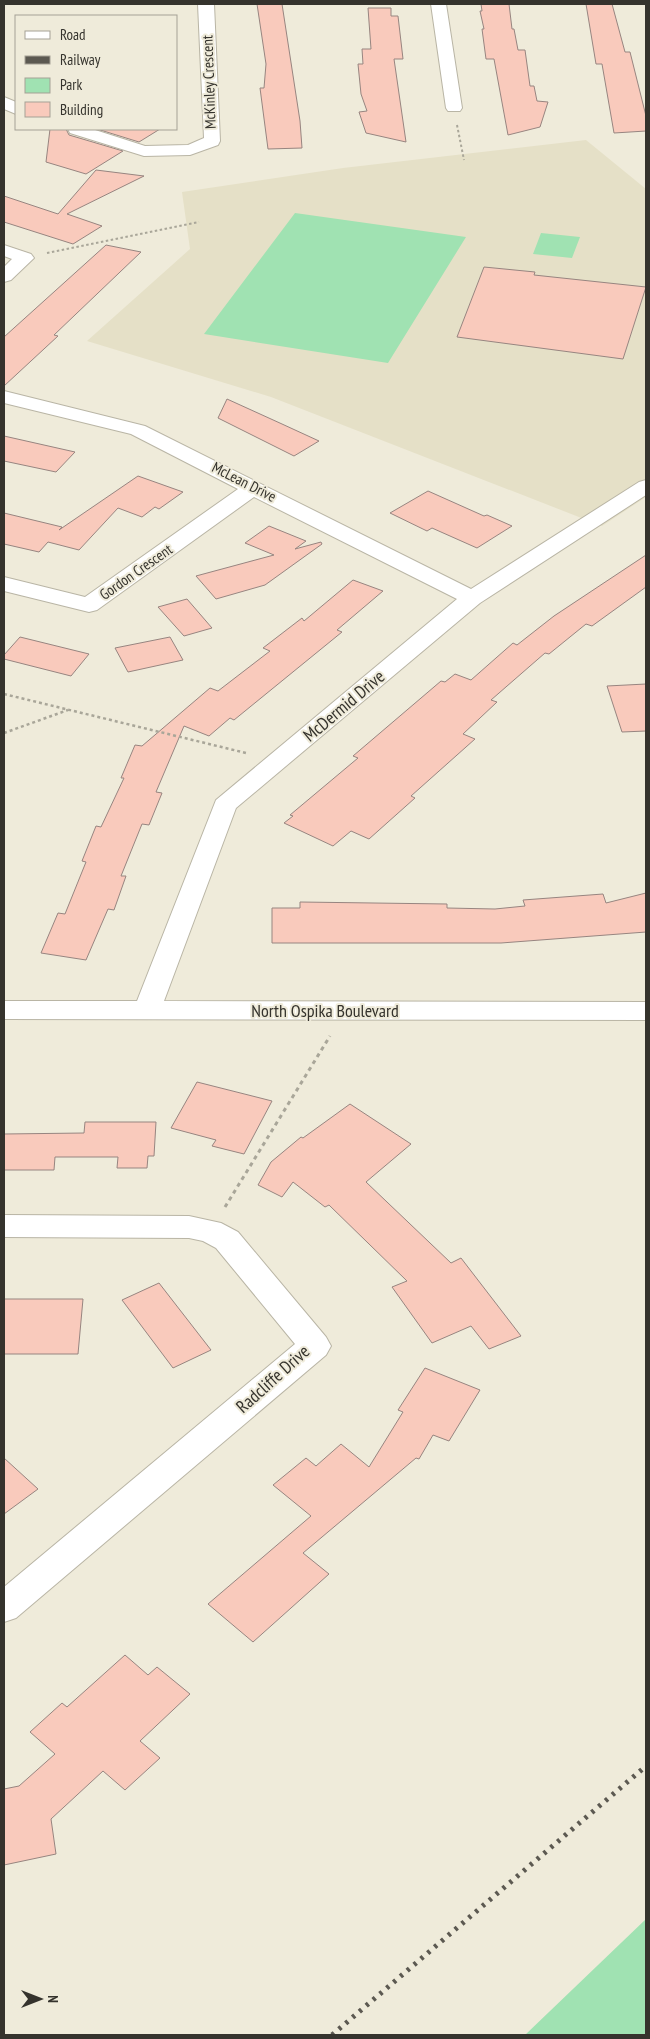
<svg xmlns="http://www.w3.org/2000/svg" width="650" height="2039" font-family="'PT Sans Narrow',sans-serif">
	<style>
		.built { fill: #e5e0c7 }
		.green { fill: #a0e2b2 }
		.building { fill: #f9cabc; stroke: #978580 }
		.lines { fill: none; stroke-linecap: round; stroke-linejoin: round }
		.minor-casing { stroke: #b9b5a5; stroke-width: 2 }
		.path-far2 { stroke: #a9a699; stroke-width: 2; stroke-dasharray: 2.5 2.5; stroke-linecap: butt }
		.path-far1 { stroke: #a9a699; stroke-width: 2.5; stroke-dasharray: 3 3; stroke-linecap: butt }
		.path { stroke: #a9a699; stroke-width: 3; stroke-dasharray: 4 4; stroke-linecap: butt }
		.minor { fill: #fff; fill-rule: evenodd }
		.rail { stroke: #5c5951; stroke-width: 5; stroke-dasharray: 3 6; stroke-linecap: butt }
		.labels { text-anchor: middle; stroke-width: 4; stroke-linejoin: round; paint-order: stroke }
		.far-street-label { font-size: 15px; fill: #35332d; stroke: #efebda }
		.street-label { font-size: 18px; fill: #35332d; stroke: #efebda }
	</style>
	<rect width="100%" height="100%" fill="#efebda"/>
	<path class="built" d="M 586,140 L 646,189 L 646,497 L 602,526 L 271,397 L 87,341 L 190,249 L 182,192 L 343,168 Z"/>
	<path class="green" d="M 295,213 L 466,237 L 388,363 L 204,334 Z
		M 541,233 L 580,237 L 572,258 L 533,254 Z
		M 646,1919 L 646,2035 L 525,2035 Z"/>
	<path class="building" d="M 257,4 L 282,4 L 300,121 L 302,148 L 268,149 L 260,88 L 264,88 L 266,64 Z
		M 481,4 L 509,4 L 512,29 L 514,29 L 518,50 L 525,50 L 530,86 L 534,86 L 537,101 L 548,102 L 540,127 L 508,135 L 494,59 L 486,59 L 482,29 L 484,29 L 480,11 L 482,11 Z
		M 586,4 L 612,4 L 625,52 L 630,52 L 646,116 L 646,131 L 614,133 L 602,64 L 596,64 Z
		M 368,8 L 391,8 L 391,16 L 398,16 L 403,59 L 394,59 L 406,142 L 366,133 L 359,112 L 367,111 L 361,94 L 358,64 L 363,64 L 362,49 L 371,49 Z
		M 50,129 L 66,129 L 69,135 L 123,151 L 86,174 L 46,162 Z
		M 97,129 L 160,129 L 139,142 Z
		M 96,170 L 144,176 L 67,214 L 102,226 L 73,244 L 4,222 L 4,196 L 58,214 Z
		M 106,245 L 141,252 L 54,335 L 58,336 L 4,386 L 4,337 Z
		M 484,267 L 535,272 L 534,275 L 646,287 L 623,359 L 457,337 Z
		M 227,399 L 282,424 L 319,441 L 294,456 L 218,418 Z
		M 4,436 L 75,452 L 56,472 L 4,461 Z
		M 138,476 L 183,492 L 159,509 L 155,507 L 142,517 L 118,508 L 79,550 L 48,542 L 39,552 L 4,544 L 4,513 L 62,527 L 59,530 Z
		M 428,491 L 484,516 L 487,515 L 512,526 L 477,548 L 432,528 L 427,531 L 390,513 Z
		M 269,526 L 306,541 L 295,549 L 321,542 L 322,544 L 265,585 L 216,599 L 196,576 L 274,555 L 245,543 Z
		M 646,555 L 646,587 L 592,626 L 586,624 L 549,654 L 545,653 L 491,700 L 497,702 L 463,734 L 475,739 L 411,796 L 415,798 L 369,839 L 351,831 L 333,846 L 284,823 L 293,816 L 290,815 L 358,758 L 353,756 L 441,681 L 445,682 L 455,674 L 471,680 L 513,643 L 517,645 L 554,616 Z
		M 353,580 L 383,591 L 337,630 L 342,632 L 234,720 L 230,718 L 209,736 L 184,726 L 156,792 L 162,793 L 149,825 L 142,824 L 121,876 L 126,876 L 114,910 L 108,909 L 86,960 L 41,953 L 58,913 L 65,914 L 86,862 L 82,861 L 96,826 L 101,827 L 124,778 L 121,778 L 135,745 L 142,746 L 210,688 L 218,691 L 270,651 L 263,648 L 302,618 L 304,621 Z
		M 187,599 L 212,628 L 184,636 L 158,607 Z
		M 20,637 L 89,654 L 71,676 L 4,659 L 4,655 Z
		M 170,637 L 183,660 L 128,672 L 115,648 Z
		M 646,684 L 646,731 L 622,732 L 607,686 Z
		M 646,893 L 646,932 L 501,943 L 272,943 L 272,908 L 300,908 L 300,902 L 447,904 L 447,908 L 495,909 L 525,906 L 523,900 L 603,894 L 606,903 Z
		M 197,1082 L 272,1101 L 244,1154 L 212,1146 L 216,1140 L 171,1128 Z
		M 350,1104 L 411,1144 L 366,1182 L 451,1263 L 461,1258 L 521,1336 L 489,1349 L 471,1326 L 432,1343 L 392,1287 L 407,1281 L 329,1205 L 325,1207 L 293,1182 L 282,1197 L 258,1185 L 271,1162 L 301,1137 L 303,1138 Z
		M 85,1122 L 156,1122 L 154,1156 L 148,1156 L 147,1168 L 117,1168 L 118,1157 L 55,1157 L 54,1170 L 4,1170 L 4,1134 L 84,1133 Z
		M 159,1283 L 211,1350 L 173,1368 L 122,1300 Z
		M 4,1299 L 83,1299 L 78,1354 L 4,1354 Z
		M 425,1368 L 480,1390 L 449,1441 L 433,1435 L 419,1459 L 416,1458 L 303,1553 L 329,1574 L 253,1642 L 208,1604 L 311,1516 L 273,1485 L 306,1458 L 316,1466 L 341,1444 L 369,1467 L 403,1412 L 398,1410 Z
		M 4,1458 L 38,1489 L 4,1514 Z
		M 125,1655 L 148,1675 L 157,1667 L 190,1694 L 140,1741 L 160,1758 L 125,1790 L 103,1771 L 51,1819 L 56,1854 L 4,1865 L 4,1789 L 19,1786 L 55,1754 L 30,1732 L 62,1703 L 67,1707 Z"/>
	<g class="lines">
		<defs>
			<path id="minor" d="M 198,4 L 214,4 L 220,141 L 218,145 L 190,155 L 144,156 L 70,133 L 68,129 L 92,129 L 145,146 L 188,145 L 204,138 Z
				M 431,4 L 446,4 L 462,108 L 460,111 L 448,111 L 446,108 Z
				M 4,97 L 16,102 L 16,114 L 4,109 Z
				M 4,245 L 31,254 L 34,258 L 11,280 L 4,282 L 4,267 L 12,259 L 4,256 Z
				M 4,391 L 145,426 L 471,589 L 639,482 L 646,480 L 646,495 L 480,603 L 236,808 L 164,1001 L 646,1002 L 646,1020 L 4,1019 L 4,1001 L 137,1001 L 216,800 L 457,599 L 254,497 L 97,610 L 89,612 L 4,591 L 4,577 L 85,597 L 238,489 L 131,434 L 4,403 Z
				M 4,1215 L 189,1216 L 221,1223 L 238,1232 L 326,1337 L 331,1346 L 326,1355 L 16,1618 L 4,1622 L 4,1587 L 295,1344 L 216,1248 L 203,1241 L 189,1238 L 4,1237 Z"/>
		</defs>
		<use href="#minor" class="minor-casing"/>
		<path class="path-far2" d="M 457,125 L 464,160
			M 47,253 L 199,222"/>
		<path class="path-far1" d="M 4,694 L 246,753
			M 4,733 L 68,710"/>
		<path class="path" d="M 225,1207 L 330,1036"/>
		<use href="#minor" class="minor"/>
		<path class="rail" d="M 332,2035 L 646,1766"/>
	</g>
	<g class="labels">
		<g class="far-street-label">
			<text transform="translate(209 82) rotate(-92)" y="5">McKinley Crescent</text>
			<text transform="translate(244 482) rotate(27)" y="5">McLean Drive</text>
			<text transform="translate(136 572) rotate(-35)" y="5">Gordon Crescent</text>
		</g>
		<g class="street-label">
			<text transform="translate(344 706) rotate(-40)" y="6">McDermid Drive</text>
			<text x="325" y="1017">North Ospika Boulevard</text>
			<text transform="translate(273 1379) rotate(-42)" y="6">Radcliffe Drive</text>
		</g>
	</g>
	<rect width="650" height="2039" fill="none" stroke="#35332d" stroke-width="10"/>
	<rect x="15" y="15" width="162" height="115" fill="#efebda" stroke="#a5a195"/>
	<rect x="25" y="31" width="25" height="8" fill="#ffffff" stroke="#a5a195"/>
	<text x="60" y="40" font-size="15" fill="#35332d">Road</text>
	<rect x="25" y="56" width="25" height="8" fill="#5c5951" stroke="#a5a195"/>
	<text x="60" y="65" font-size="15" fill="#35332d">Railway</text>
	<rect x="25" y="78" width="25" height="15" fill="#a0e2b2" stroke="#a5a195"/>
	<text x="60" y="90" font-size="15" fill="#35332d">Park</text>
	<rect x="25" y="102" width="25" height="15" fill="#f9cabc" stroke="#a5a195"/>
	<text x="60" y="115" font-size="15" fill="#35332d">Building</text>
	<g transform="translate(40 1999) rotate(90)" stroke="#efebda" stroke-width="4" paint-order="stroke">
	<path d="M0-4L9 19L0 12L-9 19Z" fill="#35332d"/>
	<text y="-8" font-size="14" font-weight="bold" text-anchor="middle" fill="#35332d">N</text>
	</g>
</svg>
